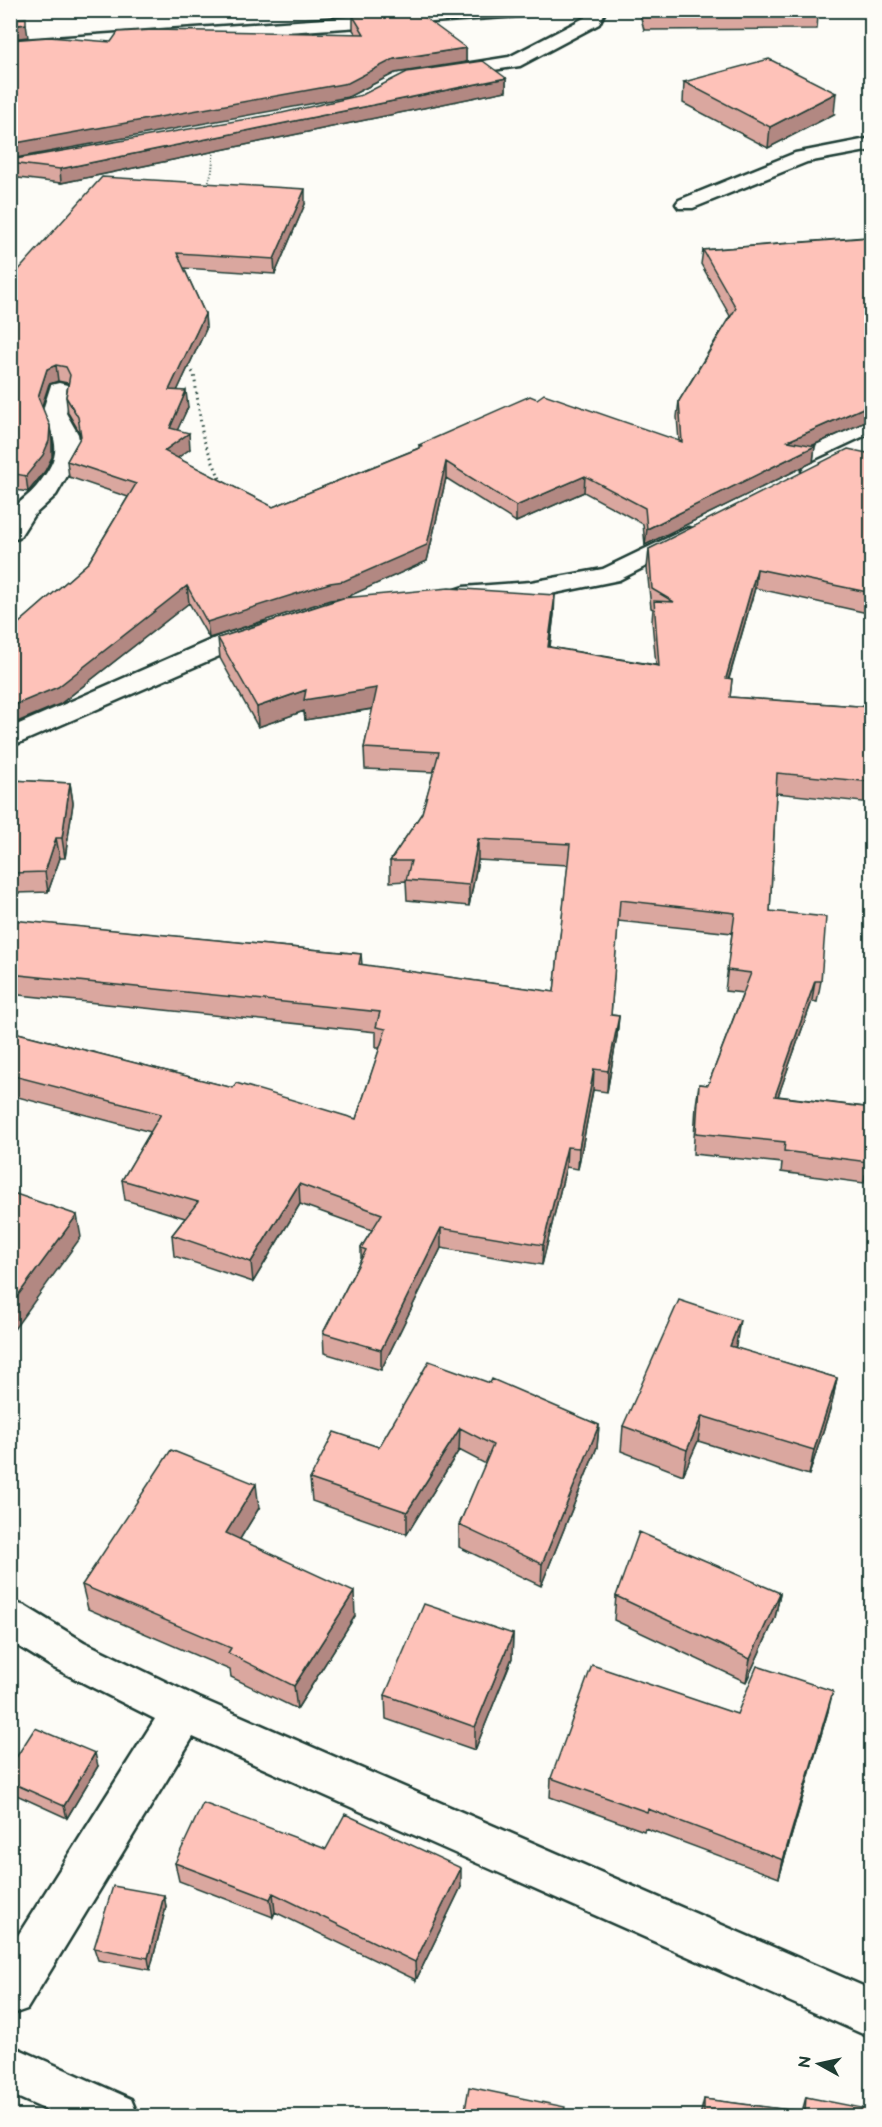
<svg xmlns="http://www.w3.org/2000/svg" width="882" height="2127" font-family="'Balsamiq Sans',sans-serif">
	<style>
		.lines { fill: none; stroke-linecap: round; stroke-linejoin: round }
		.minor-casing { stroke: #1f3d34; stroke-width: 5 }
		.path-far1 { stroke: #1f3d34; stroke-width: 2; stroke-dasharray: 1 2; stroke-linecap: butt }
		.path { stroke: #1f3d34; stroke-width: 3; stroke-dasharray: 1.5 4; stroke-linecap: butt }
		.minor { fill: #fdfcf7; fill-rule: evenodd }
		.wall { fill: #daa79f; stroke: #1f3d34; stroke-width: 1.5 }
		.shaded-wall { fill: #b28882; stroke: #1f3d34; stroke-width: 1.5 }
		.building { fill: #fec2b9; stroke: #1f3d34; stroke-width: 1.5 }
	</style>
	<rect width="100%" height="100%" fill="#fdfcf7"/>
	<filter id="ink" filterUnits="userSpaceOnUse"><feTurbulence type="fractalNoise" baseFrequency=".0167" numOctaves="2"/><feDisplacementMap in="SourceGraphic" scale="12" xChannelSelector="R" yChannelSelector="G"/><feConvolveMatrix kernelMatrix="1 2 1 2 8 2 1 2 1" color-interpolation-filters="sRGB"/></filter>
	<g filter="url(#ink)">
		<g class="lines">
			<defs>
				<path id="minor" d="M 454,10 L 544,10 L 536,15 L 10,51 L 10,41 Z
					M 589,10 L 606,10 L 599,24 L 520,66 L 446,77 L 437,72 L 446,67 L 509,57 L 586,17 Z
					M 872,138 L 872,150 L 807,162 L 693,208 L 679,208 L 676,204 L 679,200 L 795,153 Z
					M 59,383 L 67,385 L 70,390 L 66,413 L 78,434 L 81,452 L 56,495 L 33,516 L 19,538 L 10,540 L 10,513 C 18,502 29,496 37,486 C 61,456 60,444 42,413 L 51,385 Z
					M 872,435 L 872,451 L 822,476 L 814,478 L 806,476 L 802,471 L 806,466 Z
					M 688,528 L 697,530 L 700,535 L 697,540 L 619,580 L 531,598 L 463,603 L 454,600 L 450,595 L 454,590 L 463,587 L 531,582 L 603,569 Z
					M 262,623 L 271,625 L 275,631 L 271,637 L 240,647 L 10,747 L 10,728 L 222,635 Z
					M 10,1601 L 25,1606 L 84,1642 L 199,1698 L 872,1990 L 872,2038 L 193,1737 L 27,2009 L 10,2015 L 10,1948 L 155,1719 L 54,1668 L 10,1641 Z
					M 10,2045 L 131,2099 L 138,2116 L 60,2116 L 10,2094 Z"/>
			</defs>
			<use href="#minor" class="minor-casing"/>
			<path class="path-far1" d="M 207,187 L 212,171 L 214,147"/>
			<path class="path" d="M 185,363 L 194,374 L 203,438 L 220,479 L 225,484"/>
			<use href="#minor" class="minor"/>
		</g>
		<path class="wall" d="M 639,10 L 816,10 L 818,15 L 817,29 L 644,30 Z
			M 353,16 L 466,48 L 466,62 L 395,73 L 348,97 L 111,42 L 356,34 L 353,30 Z
			M 506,78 L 506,91 L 61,183 L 10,177 L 10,160 Z
			M 684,82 L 834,114 L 768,148 L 683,103 Z
			M 305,204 L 275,274 L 184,268 L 205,314 L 206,329 L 177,391 L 188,407 L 177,430 L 190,449 L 177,458 L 273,507 L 419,448 L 419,445 L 679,441 L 677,417 L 679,401 L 730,316 L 701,264 L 703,250 L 866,237 L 867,226 L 872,225 L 872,419 L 812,446 L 815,446 L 813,462 L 645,545 L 643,524 L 584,492 L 516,522 L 446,478 L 427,561 L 346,597 L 554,614 L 550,647 L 656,665 L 652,621 L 653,609 L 651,608 L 647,568 L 649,549 L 872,454 L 872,614 L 755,588 L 729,679 L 732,679 L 730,697 L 872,707 L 872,803 L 776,793 L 770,911 L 821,981 L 817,1002 L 812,1001 L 778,1096 L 872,1108 L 872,1176 L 865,1175 L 864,1183 L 781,1172 L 782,1163 L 693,1154 L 696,1105 L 699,1084 L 708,1085 L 743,993 L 725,991 L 732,933 L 618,921 L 611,1015 L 619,1016 L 617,1036 L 607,1092 L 593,1090 L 578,1169 L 566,1167 L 542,1265 L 441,1248 L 381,1370 L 324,1353 L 323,1333 L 361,1259 L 361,1248 L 372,1230 L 300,1204 L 253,1282 L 174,1256 L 172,1235 L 185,1218 L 125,1200 L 122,1180 L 151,1132 L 10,1095 L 10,1031 L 233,1088 L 356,1119 L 380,1048 L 376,1048 L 376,1032 L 10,994 L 10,780 L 70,783 L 73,803 L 65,858 L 60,858 L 48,892 L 17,893 L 16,921 L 361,954 L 362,965 L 554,992 L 568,865 L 478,860 L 469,906 L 407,900 L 406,881 L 390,882 L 390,861 L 422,813 L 434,772 L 365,769 L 364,748 L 373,709 L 305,720 L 304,711 L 258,727 L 220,658 L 218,638 L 339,599 L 330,600 L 209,638 L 189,603 L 60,704 L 10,725 L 10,631 L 89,562 L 128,497 L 69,477 L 67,461 L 81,437 L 80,433 L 68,413 L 66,397 L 68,384 L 68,383 L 58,381 L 49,384 L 42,406 L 52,442 L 52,457 L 45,471 L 28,492 L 10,489 L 10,272 L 16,273 Z
			M 736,1345 L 735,1348 L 837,1378 L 832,1403 L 809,1475 L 698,1441 L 683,1475 L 621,1451 L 623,1426 Z
			M 490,1383 L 599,1425 L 597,1447 L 541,1586 L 459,1547 L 459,1525 L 486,1464 L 459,1450 L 407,1534 L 312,1501 L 310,1479 L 379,1447 Z
			M 259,1508 L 240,1539 L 355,1616 L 297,1709 L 231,1677 L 230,1670 L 88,1609 L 82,1585 Z
			M 780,1593 L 775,1618 L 746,1682 L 614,1620 L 616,1596 Z
			M 513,1634 L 512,1658 L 475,1750 L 386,1719 L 385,1695 Z
			M 828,1711 L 779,1878 L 645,1828 L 644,1831 L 550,1797 L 551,1778 L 737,1714 Z
			M 98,1766 L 67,1818 L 10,1792 L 10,1767 Z
			M 175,1863 L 461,1887 L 416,1980 L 275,1912 L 273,1917 L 179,1881 Z
			M 164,1895 L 166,1907 L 150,1970 L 98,1960 L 94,1948 Z
			M 806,2097 L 872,2116 L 700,2116 L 704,2099 L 802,2112 Z"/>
		<path class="shaded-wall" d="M 26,24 L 28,37 L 10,39 L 10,26 Z
			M 466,48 L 466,62 L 395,73 L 348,97 L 10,159 L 10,144 L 394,59 Z
			M 506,78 L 506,91 L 61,183 L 60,169 Z
			M 836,93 L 834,114 L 768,148 L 770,127 Z
			M 305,189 L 305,204 L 275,274 L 274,259 Z
			M 205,314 L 206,329 L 170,406 L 169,390 Z
			M 56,365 L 58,381 L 49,384 L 40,412 L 38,397 L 47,369 Z
			M 186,391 L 188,407 L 171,444 L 170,428 Z
			M 872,404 L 872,419 L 786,457 L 788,441 Z
			M 50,426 L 52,442 L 52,457 L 45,471 L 28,492 L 26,476 Z
			M 189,433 L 190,449 L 165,467 L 164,451 Z
			M 815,446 L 813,462 L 645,545 L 647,529 Z
			M 446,462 L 446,478 L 427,561 L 345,598 L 330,600 L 209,638 L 207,622 Z
			M 585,476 L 584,492 L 516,522 L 516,506 Z
			M 757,569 L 755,588 L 723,698 L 726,678 Z
			M 187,586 L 189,603 L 60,704 L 10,725 L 10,707 Z
			M 555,595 L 554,614 L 547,666 L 548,647 Z
			M 377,688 L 377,708 L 305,720 L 304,711 L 258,727 L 257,707 L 306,690 Z
			M 70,783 L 73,803 L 65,858 L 62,838 Z
			M 56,838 L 60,858 L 48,892 L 45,872 Z
			M 478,839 L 478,860 L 469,906 L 469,885 Z
			M 13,873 L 17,893 L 15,941 L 12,920 Z
			M 815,981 L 812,1001 L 771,1116 L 775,1096 Z
			M 619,1016 L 617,1036 L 607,1092 L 608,1071 Z
			M 594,1069 L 593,1090 L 578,1169 L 579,1148 Z
			M 567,1147 L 566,1167 L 542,1265 L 543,1245 Z
			M 299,1184 L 300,1204 L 253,1282 L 251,1262 Z
			M 77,1215 L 81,1237 L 10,1335 L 10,1306 Z
			M 441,1228 L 441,1248 L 381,1370 L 381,1350 Z
			M 740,1320 L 736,1345 L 726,1371 L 730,1346 Z
			M 837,1378 L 832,1403 L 809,1475 L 814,1450 Z
			M 702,1416 L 698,1441 L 683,1475 L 687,1450 Z
			M 599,1425 L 597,1447 L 541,1586 L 542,1564 Z
			M 460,1428 L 459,1450 L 407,1534 L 407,1512 Z
			M 256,1484 L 259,1508 L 229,1557 L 226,1533 Z
			M 354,1592 L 355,1616 L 297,1709 L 294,1686 Z
			M 780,1593 L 775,1618 L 746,1682 L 750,1659 Z
			M 513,1634 L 512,1658 L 475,1750 L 475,1727 Z
			M 833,1691 L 828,1711 L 779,1878 L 783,1860 Z
			M 95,1753 L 98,1766 L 67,1818 L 64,1806 Z
			M 461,1868 L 461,1887 L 416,1980 L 415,1962 Z
			M 273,1893 L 275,1912 L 273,1917 L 270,1899 Z
			M 164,1895 L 166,1907 L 150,1970 L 148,1958 Z"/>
		<path class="building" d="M 643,10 L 816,10 L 818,15 L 645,17 Z
			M 417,12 L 466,48 L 394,59 L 348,83 L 10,144 L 10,40 L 49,37 L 111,42 L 118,32 L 153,30 L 364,34 L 353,16 Z
			M 26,18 L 26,24 L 10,26 L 10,19 Z
			M 769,59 L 836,93 L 770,127 L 684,82 Z
			M 483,61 L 506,78 L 60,169 L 10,163 L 10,160 L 282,113 L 362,95 L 407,72 Z
			M 102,177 L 305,189 L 274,259 L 177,253 L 205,314 L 169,390 L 186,391 L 170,428 L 189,433 L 164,451 L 273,507 L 422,447 L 419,445 L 530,396 L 537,399 L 544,394 L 682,442 L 679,401 L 736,308 L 703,250 L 872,237 L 872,404 L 788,441 L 815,446 L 647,529 L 645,508 L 585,476 L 516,506 L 446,462 L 427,545 L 344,581 L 330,583 L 207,622 L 187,586 L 58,687 L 10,707 L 10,631 L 89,562 L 136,484 L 67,461 L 81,436 L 78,417 L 66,397 L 70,375 L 66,367 L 56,365 L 47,369 L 38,397 L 50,426 L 49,441 L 43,455 L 26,476 L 10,473 L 10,272 L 16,273 Z
			M 848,449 L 872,454 L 872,593 L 757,569 L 726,678 L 732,679 L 730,697 L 872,707 L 872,782 L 777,773 L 770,911 L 826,917 L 821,981 L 815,981 L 775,1096 L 872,1108 L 872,1155 L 868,1154 L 868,1162 L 784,1151 L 785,1142 L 696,1133 L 699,1084 L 708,1085 L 751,973 L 727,970 L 735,913 L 620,900 L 611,1015 L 619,1016 L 608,1071 L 594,1069 L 579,1148 L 567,1147 L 543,1245 L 441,1228 L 381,1350 L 323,1333 L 366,1250 L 361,1248 L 382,1214 L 299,1184 L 251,1262 L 172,1235 L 198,1202 L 122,1180 L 161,1114 L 10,1075 L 10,1031 L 233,1088 L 236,1083 L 356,1119 L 386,1029 L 376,1027 L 380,1012 L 10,974 L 10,780 L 70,783 L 62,838 L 56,838 L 45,872 L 13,873 L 12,920 L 361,954 L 359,964 L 554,992 L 570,844 L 478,839 L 469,885 L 406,880 L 411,861 L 390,861 L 422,813 L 439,752 L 364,748 L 377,688 L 304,700 L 306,690 L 257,707 L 218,638 L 343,598 L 449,588 L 555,595 L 548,647 L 659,666 L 654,601 L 674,602 L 652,589 L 649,549 Z
			M 10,1192 L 77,1215 L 10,1306 Z
			M 679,1300 L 740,1320 L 730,1346 L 837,1378 L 814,1450 L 702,1416 L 687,1450 L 623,1426 Z
			M 429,1361 L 490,1383 L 492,1379 L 599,1425 L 542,1564 L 459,1525 L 493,1445 L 460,1428 L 407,1512 L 310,1479 L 334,1432 L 379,1447 Z
			M 171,1450 L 256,1484 L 226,1533 L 354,1592 L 294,1686 L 228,1653 L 231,1648 L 82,1585 Z
			M 639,1532 L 780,1593 L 750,1659 L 616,1596 Z
			M 424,1604 L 513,1634 L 475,1727 L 385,1695 Z
			M 592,1665 L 737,1714 L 757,1666 L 833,1691 L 783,1860 L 648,1809 L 647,1812 L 551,1778 Z
			M 35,1728 L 95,1753 L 64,1806 L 10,1782 L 10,1767 Z
			M 203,1803 L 326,1849 L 345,1814 L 461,1868 L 415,1962 L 273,1893 L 270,1899 L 175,1863 Z
			M 113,1886 L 164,1895 L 148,1958 L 94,1948 Z
			M 469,2087 L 565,2107 L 563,2116 L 464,2116 Z
			M 806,2097 L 872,2110 L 872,2116 L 704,2116 L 704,2099 L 805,2112 Z"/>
	</g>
	<rect width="882" height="2127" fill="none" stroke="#fdfcf7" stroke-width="36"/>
	<rect x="18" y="18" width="846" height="2091" fill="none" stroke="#1f3d34" stroke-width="2" filter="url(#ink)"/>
	<g transform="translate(819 2064) rotate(278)" stroke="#fdfcf7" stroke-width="4.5" paint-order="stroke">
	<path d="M0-4.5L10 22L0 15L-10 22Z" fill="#1f3d34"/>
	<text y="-9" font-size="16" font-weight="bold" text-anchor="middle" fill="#1f3d34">N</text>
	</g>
</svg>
